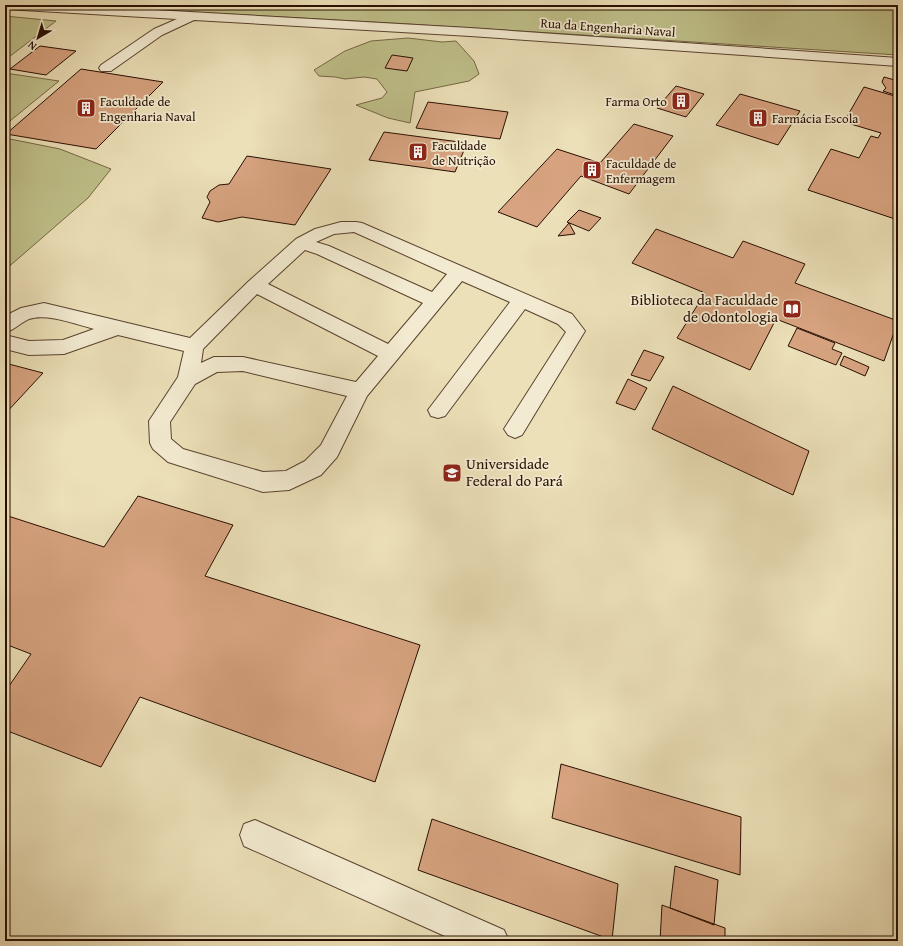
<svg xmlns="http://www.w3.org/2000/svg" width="903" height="946" font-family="'Gentium Book Plus',serif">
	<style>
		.green { fill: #bfc08a; stroke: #746745 }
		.building { fill: #d7a380; stroke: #280e00 }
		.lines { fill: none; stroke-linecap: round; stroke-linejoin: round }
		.minor-casing { stroke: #59422e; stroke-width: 2 }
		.minor { fill: #f3ebd1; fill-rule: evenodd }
		.labels { text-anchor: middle; stroke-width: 3.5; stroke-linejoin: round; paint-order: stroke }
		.far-street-label { font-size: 13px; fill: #280e00; stroke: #f3ebd1 }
		.far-poi-label { font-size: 13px; fill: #280e00; stroke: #f3ebd1; text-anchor: start }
		.poi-label { font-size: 15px; fill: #280e00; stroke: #f3ebd1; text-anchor: end }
	</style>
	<rect width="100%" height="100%" fill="#ece0b8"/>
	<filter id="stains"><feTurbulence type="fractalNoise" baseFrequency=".005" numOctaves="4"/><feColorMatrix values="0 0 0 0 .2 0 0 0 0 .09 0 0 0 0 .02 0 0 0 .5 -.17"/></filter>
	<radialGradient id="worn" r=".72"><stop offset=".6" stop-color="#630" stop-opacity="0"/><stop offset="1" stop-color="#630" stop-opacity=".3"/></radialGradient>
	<path class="green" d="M 66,5 L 898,5 L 898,55 L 408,24 Z
		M 5,16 L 56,21 L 5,60 Z
		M 408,38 L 442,42 L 456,41 L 474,61 L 479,74 L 469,81 L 415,92 L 410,123 L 388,118 L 356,105 L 382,98 L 387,92 L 377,79 L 364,77 L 345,79 L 335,77 L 319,76 L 314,70 L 345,51 L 371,41 Z
		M 5,73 L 59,81 L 5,125 Z
		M 5,138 L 60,149 L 111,169 L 88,198 L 5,270 Z"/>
	<path class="building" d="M 40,46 L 76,51 L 46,75 L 10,69 Z
		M 392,55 L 413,58 L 407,71 L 385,68 Z
		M 81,69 L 163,82 L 96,149 L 6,134 Z
		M 884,77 L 898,81 L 898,96 L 883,91 L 886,88 L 882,82 Z
		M 676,86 L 704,94 L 686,117 L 657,108 Z
		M 864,87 L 898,97 L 898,220 L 808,190 L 831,149 L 859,158 L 871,136 L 878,138 L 881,133 L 844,122 Z
		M 740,94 L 800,111 L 778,145 L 716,125 Z
		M 428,102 L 508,112 L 500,139 L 416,128 Z
		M 634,124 L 673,136 L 629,194 L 581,176 L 537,227 L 498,212 L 557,149 L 600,163 Z
		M 384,132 L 467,143 L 455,172 L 369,160 Z
		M 247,156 L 331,169 L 295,225 L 242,217 L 218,222 L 202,218 L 210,202 L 207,197 L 210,191 L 219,185 L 229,184 Z
		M 579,210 L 601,218 L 589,231 L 567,222 Z
		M 569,223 L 575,234 L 558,236 Z
		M 656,229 L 733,258 L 743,241 L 805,264 L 795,283 L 898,321 L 884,361 L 776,319 L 750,370 L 677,338 L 705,293 L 632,263 Z
		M 797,328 L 835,343 L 832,349 L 842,353 L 836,365 L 788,346 Z
		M 644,350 L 664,357 L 650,381 L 631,375 Z
		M 844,356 L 869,367 L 865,376 L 840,365 Z
		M 5,363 L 43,373 L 5,414 Z
		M 628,379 L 647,388 L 635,410 L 616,403 Z
		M 673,386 L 809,451 L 793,495 L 652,429 Z
		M 138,496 L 233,525 L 205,576 L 420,645 L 375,782 L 140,697 L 101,767 L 5,730 L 5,692 L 31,654 L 5,644 L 5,515 L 104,547 Z
		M 561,764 L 741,817 L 740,875 L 552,818 Z
		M 432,819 L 618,884 L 612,940 L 418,870 Z
		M 675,866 L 718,880 L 714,925 L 670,908 Z
		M 662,905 L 725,928 L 725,941 L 660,941 Z"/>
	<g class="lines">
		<defs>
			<path id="minor" d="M 5,5 L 66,5 L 470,28 L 898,58 L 898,66 L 470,36 L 194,20 L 162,35 L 111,71 L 101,71 L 99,68 L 101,65 L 154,29 L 177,19 L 5,9 Z
				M 341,222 L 356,222 L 362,223 L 572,314 L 585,331 L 522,435 L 515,438 L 508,435 L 504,429 L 566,332 L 558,324 L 525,309 L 445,416 L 438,418 L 431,416 L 428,410 L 510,302 L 462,281 L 367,396 L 337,457 L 321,475 L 289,490 L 263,492 L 168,462 L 153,449 L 150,443 L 149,421 L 178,377 L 184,351 L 118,335 L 64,354 L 29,355 L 5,349 L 5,335 L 29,341 L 63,340 L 94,329 C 75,324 47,313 29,319 C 20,323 14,330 5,333 L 5,316 L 21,308 L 44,303 L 190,338 L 249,281 L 296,239 L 315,229 ZM 354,232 L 447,274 L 432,292 L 329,246 L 316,242 L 334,234 ZM 305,250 L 317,254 L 423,303 L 388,344 L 268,284 ZM 257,294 L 378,356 L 356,382 L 243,357 L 214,357 L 201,363 L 203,349 ZM 243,371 L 347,396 L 321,445 L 305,461 L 286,471 L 263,472 L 183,449 L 171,439 L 170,422 L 195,384 L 217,372 Z
				M 255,820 L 504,930 L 509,941 L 456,941 L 244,846 L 240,835 L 244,824 Z"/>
		</defs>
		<use href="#minor" class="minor-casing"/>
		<use href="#minor" class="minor"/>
	</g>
	<defs>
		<symbol id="building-square" viewBox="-11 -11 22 22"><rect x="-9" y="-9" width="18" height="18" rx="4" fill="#8f2418" stroke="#f3ebd1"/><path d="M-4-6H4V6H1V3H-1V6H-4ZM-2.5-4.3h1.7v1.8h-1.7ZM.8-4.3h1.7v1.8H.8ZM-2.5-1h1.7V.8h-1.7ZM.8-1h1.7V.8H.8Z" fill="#fff"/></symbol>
		<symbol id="library-square" viewBox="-11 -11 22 22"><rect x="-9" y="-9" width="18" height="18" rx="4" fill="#8f2418" stroke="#f3ebd1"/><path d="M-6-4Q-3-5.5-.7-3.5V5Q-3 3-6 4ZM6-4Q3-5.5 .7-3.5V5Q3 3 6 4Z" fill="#fff"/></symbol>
		<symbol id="university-square" viewBox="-11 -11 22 22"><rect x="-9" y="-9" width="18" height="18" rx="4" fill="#8f2418" stroke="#f3ebd1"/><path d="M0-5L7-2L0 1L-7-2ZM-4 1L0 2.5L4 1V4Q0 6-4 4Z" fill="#fff"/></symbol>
	</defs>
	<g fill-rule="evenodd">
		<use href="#building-square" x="670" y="90" width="22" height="22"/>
		<use href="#building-square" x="75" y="97" width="22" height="22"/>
		<use href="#building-square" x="747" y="107" width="22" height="22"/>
		<use href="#building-square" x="407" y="141" width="22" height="22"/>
		<use href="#building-square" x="581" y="159" width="22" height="22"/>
		<use href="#library-square" x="781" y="298" width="22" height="22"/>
		<use href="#university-square" x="441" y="462" width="22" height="22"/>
	</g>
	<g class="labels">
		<g class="far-street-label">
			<text transform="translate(608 27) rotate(4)" y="5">Rua da Engenharia Naval</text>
		</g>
		<g class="far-poi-label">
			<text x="100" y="106">Faculdade de<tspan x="100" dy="15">Engenharia Naval</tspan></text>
			<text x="667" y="106" text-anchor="end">Farma Orto</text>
			<text x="772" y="123">Farmácia Escola</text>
			<text x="432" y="150">Faculdade<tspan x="432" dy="15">de Nutrição</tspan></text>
			<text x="606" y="168">Faculdade de<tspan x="606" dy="15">Enfermagem</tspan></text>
		</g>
		<g class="poi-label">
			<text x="778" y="305">Biblioteca da Faculdade<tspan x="778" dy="17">de Odontologia</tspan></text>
			<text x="466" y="469" text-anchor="start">Universidade<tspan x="466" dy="17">Federal do Pará</tspan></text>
		</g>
	</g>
	<rect width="903" height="946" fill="none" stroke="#ece0b8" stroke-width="20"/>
	<rect x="6" y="6" width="891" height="934" fill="none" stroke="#280e00" stroke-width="2"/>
	<rect x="10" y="10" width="883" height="926" fill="none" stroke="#280e00"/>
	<g transform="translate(38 38) rotate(218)" stroke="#f3ebd1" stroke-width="3" paint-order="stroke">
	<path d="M0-3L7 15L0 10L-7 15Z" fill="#280e00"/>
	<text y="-6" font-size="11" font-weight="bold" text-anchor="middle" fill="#280e00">N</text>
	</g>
	<rect width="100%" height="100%" filter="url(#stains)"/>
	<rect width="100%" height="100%" fill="url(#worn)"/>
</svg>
